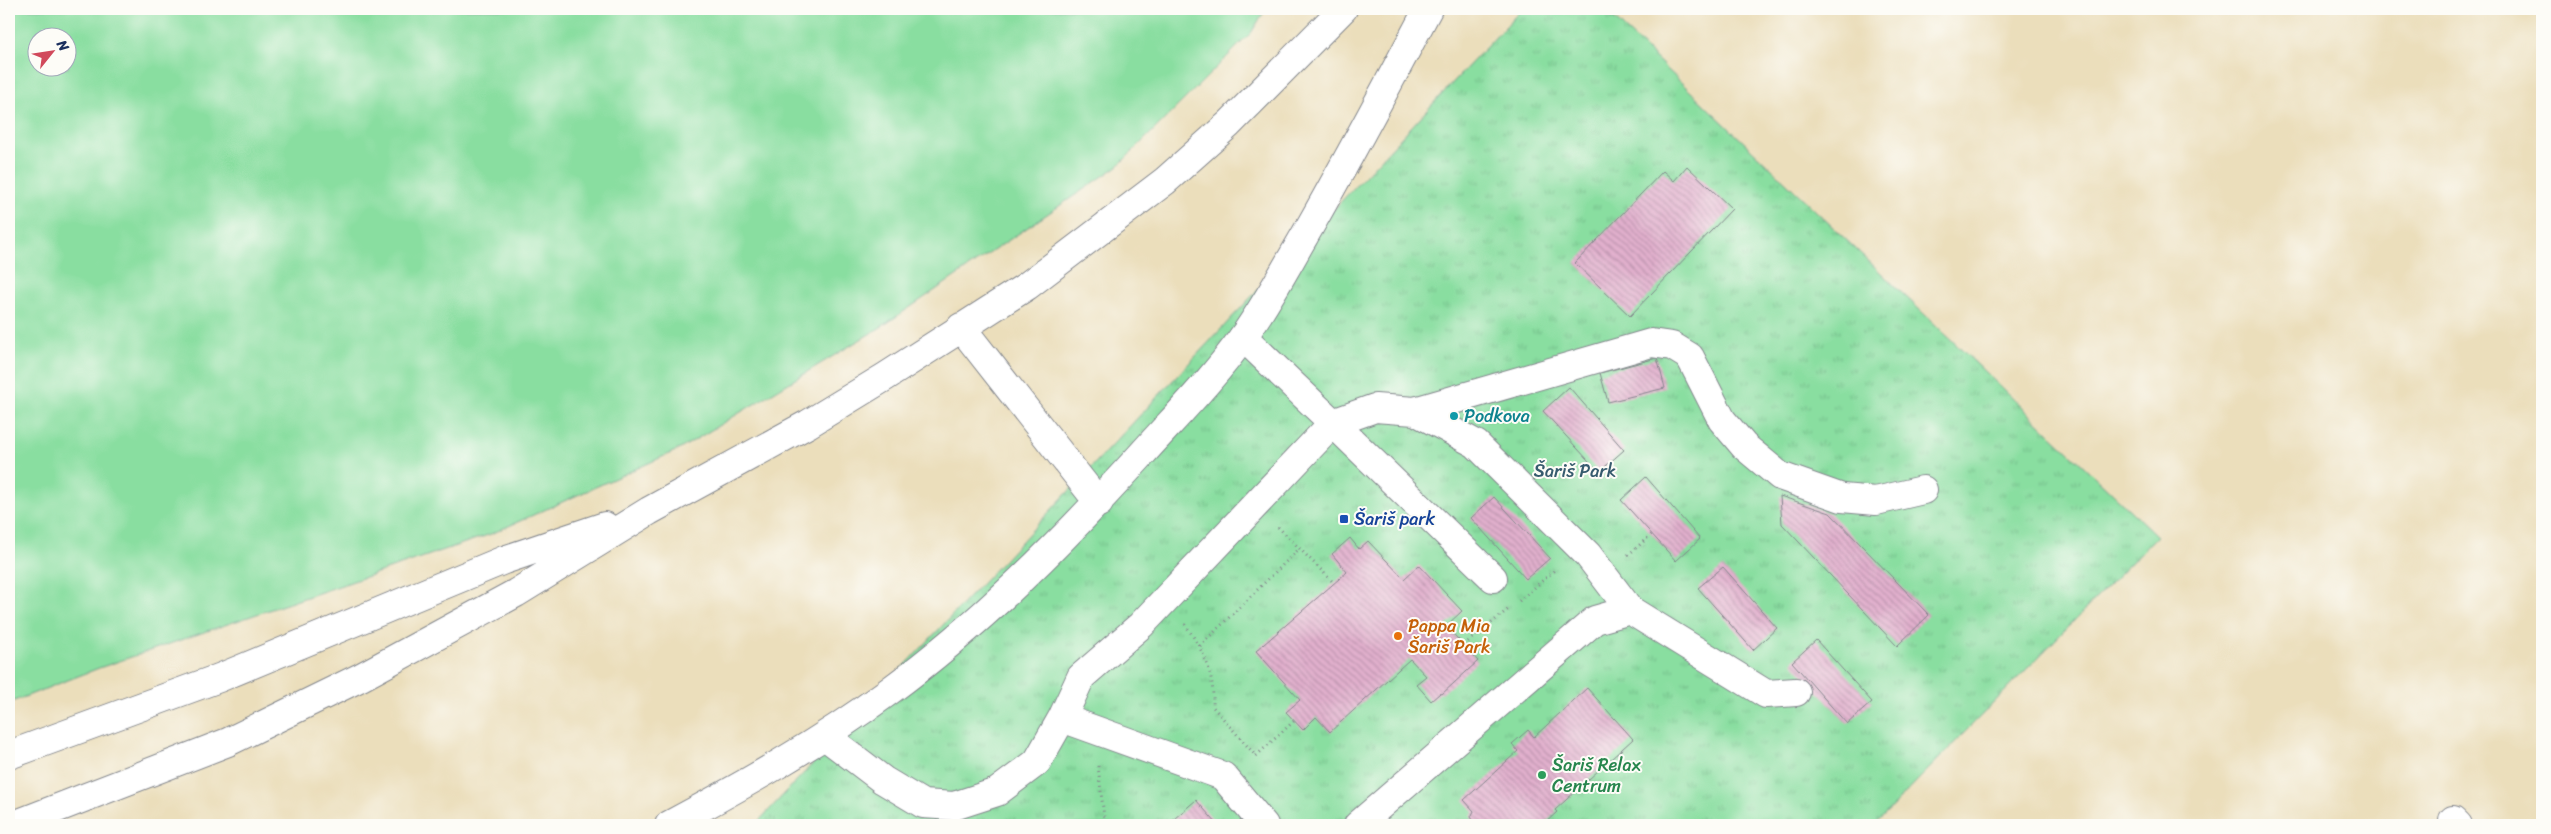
<svg xmlns="http://www.w3.org/2000/svg" width="2551" height="834" font-family="Sriracha,sans-serif">
	<style>
		.grass { fill: #89dea0; stroke: #52867f; fill-rule: evenodd }
		.park { fill: url(#park-tufts); stroke: #52867f }
		.building { fill: url(#building-back-hatch) }
		.lines { fill: none; stroke-linecap: round; stroke-linejoin: round }
		.minor-casing { stroke: #83868c; stroke-width: 30 }
		.major-casing { stroke: #83868c; stroke-width: 30 }
		.path { stroke: #83868c; stroke-width: 3; stroke-dasharray: 1 4; stroke-linecap: butt }
		.minor { stroke: #fff; stroke-width: 28 }
		.major { stroke: #fff; stroke-width: 28 }
		.culture-dot { fill: #0f9aa8; stroke: #fdfcf7; stroke-width: 2 }
		.transit-dot { fill: #1a4fb4; stroke: #fdfcf7; stroke-width: 2 }
		.food-dot { fill: #e8710a; stroke: #fdfcf7; stroke-width: 2 }
		.leisure-dot { fill: #2e9e5b; stroke: #fdfcf7; stroke-width: 2 }
		.labels { text-anchor: middle; stroke-width: 4; stroke-linejoin: round; paint-order: stroke }
		.culture-label { font-size: 18px; fill: #0d838f; stroke: #fdfcf7; text-anchor: start }
		.park-label { font-size: 18px; fill: #365b6e; stroke: #fdfcf7 }
		.transit-label { font-size: 18px; fill: #164399; stroke: #fdfcf7; text-anchor: start }
		.food-label { font-size: 18px; fill: #c56008; stroke: #fdfcf7; text-anchor: start }
		.leisure-label { font-size: 18px; fill: #27864d; stroke: #fdfcf7; text-anchor: start }
	</style>
	<defs>
		<pattern id="park-tufts" width="24" height="20" patternUnits="userSpaceOnUse" patternTransform="scale(1.25)"><rect width="24" height="20" fill="#89dea0"/><path d="M3 7l-1-3M5 7V3M7 7l1-3M15 17l-1-3M17 17v-4M19 17l1-3" fill="none" stroke="#76bf8c"/></pattern>
		<pattern id="building-back-hatch" width="6" height="6" patternUnits="userSpaceOnUse" patternTransform="scale(1.25)"><rect width="6" height="6" fill="#e2b0cd"/><path d="M-1 5l2 2M0 0l6 6M5-1l2 2" fill="none" stroke="#b690aa"/></pattern>
	</defs>
	<rect width="100%" height="100%" fill="#fdfcf7"/>
	<filter id="ink" filterUnits="userSpaceOnUse"><feTurbulence type="fractalNoise" baseFrequency=".02" numOctaves="2"/><feDisplacementMap in="SourceGraphic" scale="10" xChannelSelector="R" yChannelSelector="G"/><feConvolveMatrix kernelMatrix="1 2 1 2 8 2 1 2 1" color-interpolation-filters="sRGB"/></filter>
	<filter id="wash" filterUnits="userSpaceOnUse"><feTurbulence type="fractalNoise" baseFrequency=".0096" numOctaves="4" result="noise"/><feDisplacementMap in="SourceGraphic" scale="20" xChannelSelector="R" yChannelSelector="G"/><feGaussianBlur stdDeviation="1.12" result="paint"/><feColorMatrix in="noise" values="0 0 0 0 0 0 0 0 0 0 0 0 0 0 0 0 0 1.4 0 .05"/><feComposite in="paint" operator="in"/></filter>
	<g filter="url(#wash)">
		<rect width="100%" height="100%" fill="#ebdebb"/>
		<path class="grass" d="M 9,9 L 1266,9 L 1251,33 L 1118,166 L 881,327 L 680,449 L 491,534 L 99,668 L 9,703 ZM 38,38 L 68,38 L 68,68 L 38,68 Z"/>
		<path class="park" d="M 1522,9 L 1604,9 L 2157,536 L 1874,825 L 755,825 Z"/>
		<g id="blocks">
			<path class="building" d="M 1687,166 L 1732,209 L 1630,316 L 1575,263 L 1663,171 L 1674,181 Z
				M 1657,358 L 1665,388 L 1608,402 L 1600,373 Z
				M 1569,387 L 1624,450 L 1599,472 L 1543,411 Z
				M 1646,477 L 1700,539 L 1676,561 L 1621,500 Z
				M 1780,496 L 1830,513 L 1929,615 L 1897,646 L 1782,524 Z
				M 1494,497 L 1550,558 L 1526,579 L 1471,518 Z
				M 1350,538 L 1359,549 L 1368,541 L 1404,579 L 1419,565 L 1462,611 L 1446,626 L 1478,661 L 1442,694 L 1440,693 L 1431,701 L 1416,684 L 1426,676 L 1410,659 L 1330,732 L 1316,717 L 1303,730 L 1286,712 L 1300,700 L 1256,651 L 1347,572 L 1332,554 Z
				M 1723,567 L 1777,628 L 1753,650 L 1698,588 Z
				M 1816,640 L 1872,702 L 1847,724 L 1792,662 Z
				M 1587,688 L 1633,739 L 1555,810 L 1557,812 L 1543,825 L 1542,823 L 1539,825 L 1480,825 L 1475,823 L 1471,817 L 1474,811 L 1464,800 L 1518,751 L 1512,744 L 1528,730 L 1534,737 Z
				M 1196,800 L 1218,825 L 1167,825 Z"/>
		</g>
	</g>
	<g filter="url(#ink)">
		<use href="#blocks" fill-opacity="0" stroke="#83868c" stroke-width="1"/>
		<g class="lines">
			<defs>
				<path id="minor" d="M 1415,411 L 1651,343 L 1672,346 L 1690,357 L 1722,420 L 1744,446 L 1780,476 L 1842,498 L 1876,501 L 1923,490
					M 1493,578 L 1333,423 L 1375,408 L 1415,411 L 1476,444 L 1588,555 L 1630,610
					M 1062,718 L 1223,776 L 1264,825
					M 825,736 L 883,780 L 923,804 L 954,806 L 997,792 L 1037,762 L 1062,718 L 1081,677 L 1141,625 L 1333,423 L 1243,337
					M 2453,820 L 2458,825
					M 1358,825 L 1595,620 L 1630,610 L 1766,694 L 1796,692"/>
				<path id="major" d="M 961,327 L 1099,503
					M 9,755 L 219,678 L 504,560 L 605,526
					M 14,825 L 228,742 L 361,677 L 516,593 L 649,511 L 808,424 L 885,377 L 1027,286 L 1165,181 L 1229,124 L 1343,9
					M 669,825 C 744,785 819,743 888,692 C 982,623 1064,540 1142,454 C 1176,416 1213,379 1243,337 C 1266,305 1285,269 1305,235 C 1348,160 1388,84 1428,9"/>
			</defs>
			<use href="#minor" class="minor-casing"/>
			<use href="#major" class="major-casing"/>
			<path class="path" d="M 1278,527 L 1334,583
				M 1628,555 L 1652,534
				M 1519,601 L 1556,569
				M 1185,624 C 1205,654 1214,671 1213,707 L 1256,756 L 1294,721
				M 1464,645 L 1510,608
				M 1200,646 L 1300,548
				M 1098,766 L 1105,825"/>
			<use href="#minor" class="minor"/>
			<use href="#major" class="major"/>
		</g>
	</g>
	<circle class="culture-dot" cx="1454" cy="416" r="5"/>
	<rect class="transit-dot" x="1339" y="514" width="10" height="10" rx="2.5"/>
	<circle class="food-dot" cx="1398" cy="636" r="5"/>
	<circle class="leisure-dot" cx="1542" cy="775" r="5"/>
	<g class="labels">
		<g class="culture-label">
			<text x="1464" y="422">Podkova</text>
		</g>
		<g class="park-label">
			<text x="1575" y="477">Šariš Park</text>
		</g>
		<g class="transit-label">
			<text x="1354" y="525">Šariš park</text>
		</g>
		<g class="food-label">
			<text x="1408" y="632">Pappa Mia<tspan x="1408" dy="21">Šariš Park</tspan></text>
		</g>
		<g class="leisure-label">
			<text x="1552" y="771">Šariš Relax<tspan x="1552" dy="21">Centrum</tspan></text>
		</g>
	</g>
	<rect width="2551" height="834" fill="none" stroke="#fdfcf7" stroke-width="30"/>
	<g transform="translate(52 52) rotate(60)"><circle r="24" fill="#fdfcf7" stroke="#a3aaba"/>
	<path d="M0-4L9 19L0 12L-9 19Z" fill="#d1495b"/>
	<text y="-8" font-size="14" font-weight="bold" text-anchor="middle" fill="#1b2f5e">N</text>
	</g>
</svg>
